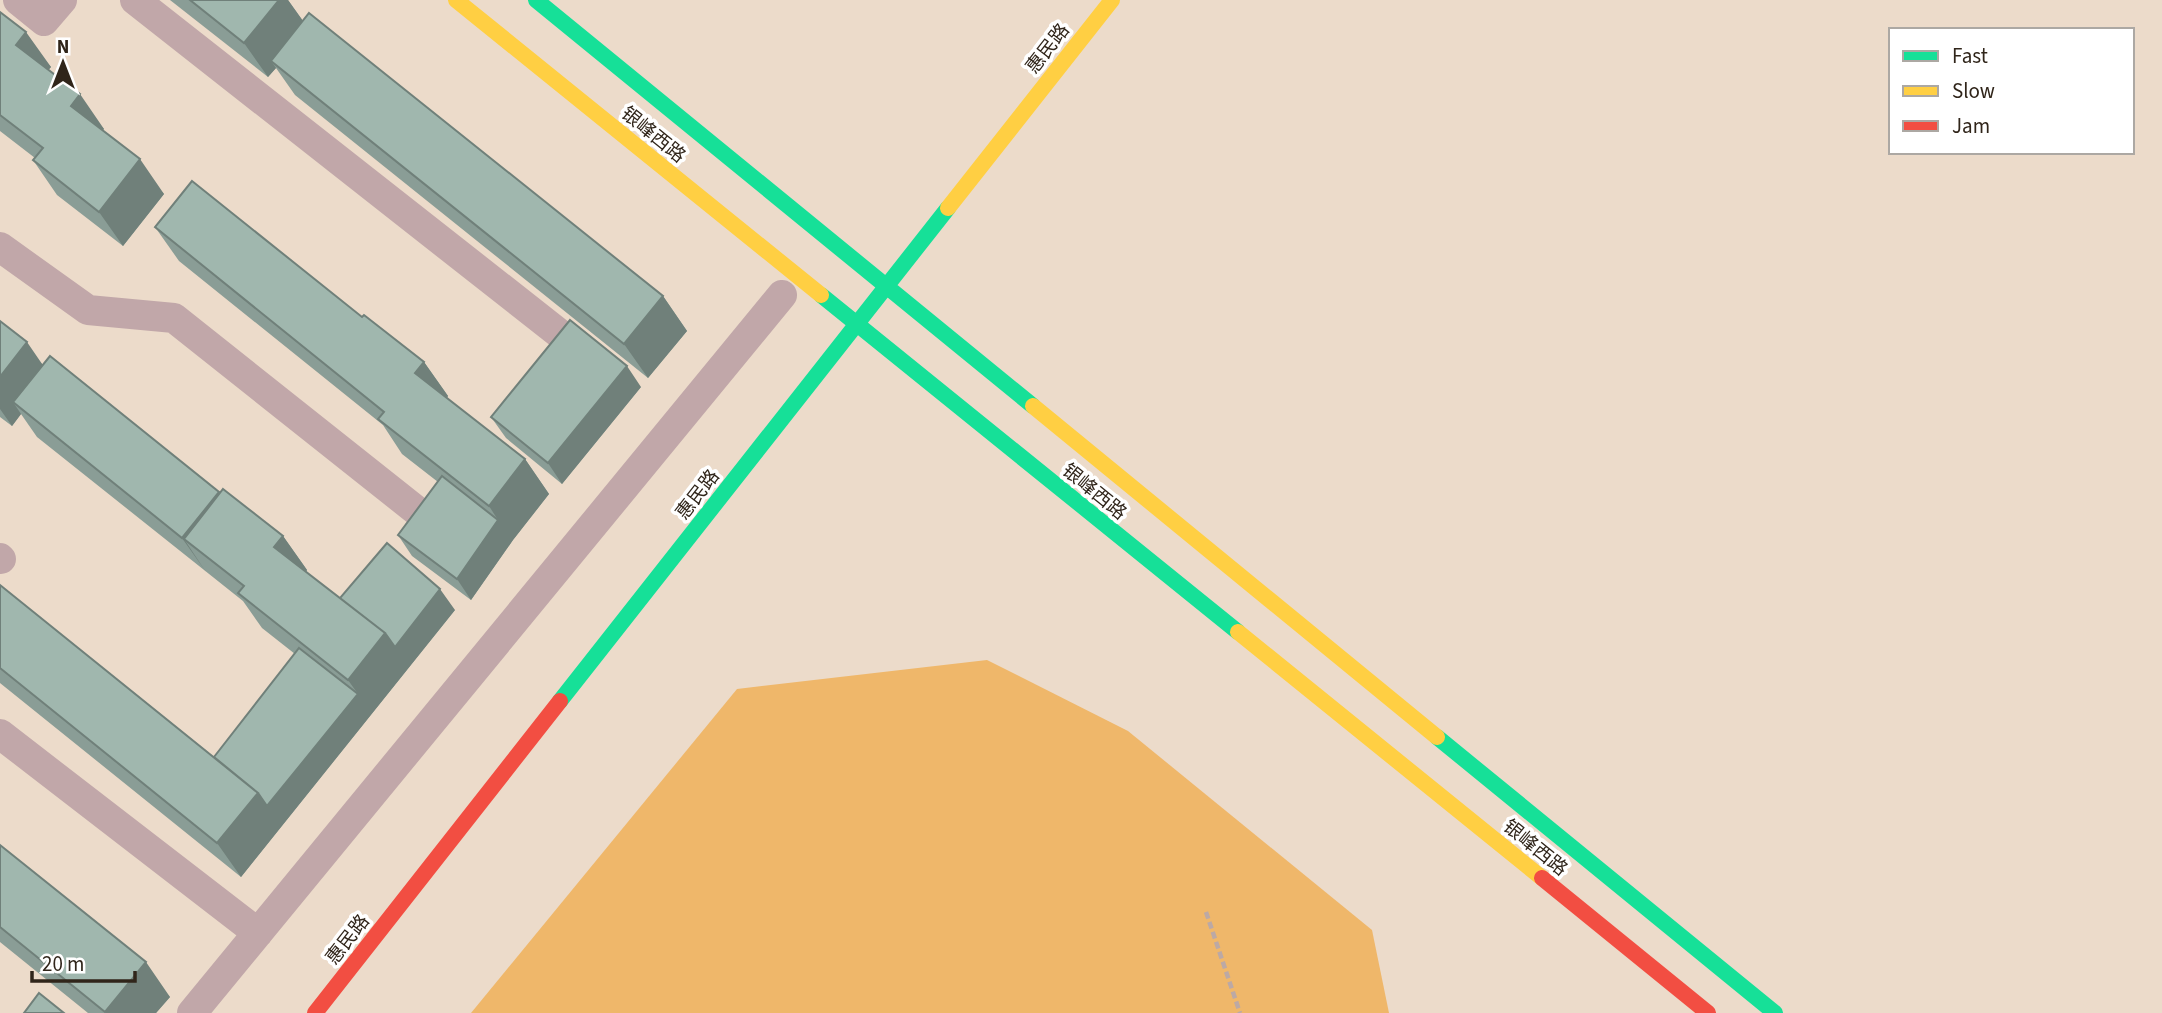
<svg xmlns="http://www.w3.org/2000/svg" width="2162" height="1013" font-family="'Source Sans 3','Noto Sans SC',sans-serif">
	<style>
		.forest { fill: #efb76a }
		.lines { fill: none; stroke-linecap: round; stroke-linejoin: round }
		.path { stroke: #bca9a5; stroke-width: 4.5; stroke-dasharray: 7 3.5; stroke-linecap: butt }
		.street { stroke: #c1a7a9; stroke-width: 30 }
		.fast { stroke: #16e098; stroke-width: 16 }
		.slow { stroke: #ffcf43; stroke-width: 16 }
		.jam { stroke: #f24e42; stroke-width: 16 }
		.wall { fill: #8a9d96 }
		.shaded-wall { fill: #70807a }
		.building { fill: #a0b7ae; stroke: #70807a; stroke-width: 2 }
		.labels { text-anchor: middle; stroke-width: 7; stroke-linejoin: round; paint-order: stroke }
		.street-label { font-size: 19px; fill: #30251a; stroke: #fff }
	</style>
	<rect width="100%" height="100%" fill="#ecdbca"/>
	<path class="forest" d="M 987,660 L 1128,731 L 1372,930 L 1389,1013 L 471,1013 L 737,689 Z"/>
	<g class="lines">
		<path class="path" d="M 1206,912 L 1240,1013"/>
		<path class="street" d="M 18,0 L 44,21 L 62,0
			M 135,0 L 565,338
			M 0,247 L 88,310 L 174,318 L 417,511
			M 0,558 L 1,559
			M 0,734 L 258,933
			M 192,1013 L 782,295"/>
		<path class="fast" d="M 536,0 L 1033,406
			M 821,295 L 1238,632
			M 560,701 L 948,208
			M 1437,737 L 1775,1013"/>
		<path class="slow" d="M 456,0 L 821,295
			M 948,208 L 1112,0
			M 1033,406 L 1437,737
			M 1238,632 L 1542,878"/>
		<path class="jam" d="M 1542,878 L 1708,1013
			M 315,1013 L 560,701"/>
	</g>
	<path class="wall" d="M 170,0 L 288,0 L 303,21 L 663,296 L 687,331 L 648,378 L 295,95 L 276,68 L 268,77 Z
		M 0,12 L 51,67 L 48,70 L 104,129 L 102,130 L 164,194 L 123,246 L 57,195 L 33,160 L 35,158 L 0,131 Z
		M 155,227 L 362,317 L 424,362 L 448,396 L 447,398 L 525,459 L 549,494 L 513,540 L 471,600 L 412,556 L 398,535 L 438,482 L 402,454 L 383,425 L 179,261 Z
		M 0,321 L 43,365 L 220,493 L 283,536 L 307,570 L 306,572 L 340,598 L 455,610 L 241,877 L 0,683 L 0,585 L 214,757 L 295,654 L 262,628 L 243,601 L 37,437 L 21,414 L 12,426 L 0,417 Z
		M 641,387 L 562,484 L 506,438 L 491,417 Z
		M 0,845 L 170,997 L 156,1013 L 88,1013 L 0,942 Z"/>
	<path class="shaded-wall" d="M 279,0 L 288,0 L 308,28 L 271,61 L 276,68 L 268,77 L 244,43 Z
		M 26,32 L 51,67 L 40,80 L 16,45 Z
		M 80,94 L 104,129 L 95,140 L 71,106 Z
		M 140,159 L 164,194 L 123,246 L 99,212 Z
		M 663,296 L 687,331 L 648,378 L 624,344 Z
		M 27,342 L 51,377 L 13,402 L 21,414 L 12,426 L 0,409 L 0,377 Z
		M 424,362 L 448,396 L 439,407 L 415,373 Z
		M 627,366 L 641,387 L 562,484 L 548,463 Z
		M 525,459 L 549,494 L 513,540 L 471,600 L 457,579 L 498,520 L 489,506 Z
		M 219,492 L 243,526 L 184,539 L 206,572 L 182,538 Z
		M 283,536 L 307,570 L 299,581 L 274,547 Z
		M 440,589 L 455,610 L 241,877 L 217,843 L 258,793 L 358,694 L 348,680 L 385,633 Z
		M 146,962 L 170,997 L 156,1013 L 106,1013 L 105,1012 Z"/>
	<path class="building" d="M 190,0 L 279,0 L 244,43 Z
		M 0,12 L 26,32 L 16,45 L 80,94 L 71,106 L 140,159 L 99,212 L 33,160 L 43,148 L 0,115 Z
		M 309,13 L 663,296 L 624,344 L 271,61 Z
		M 192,181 L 362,317 L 364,315 L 424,362 L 415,373 L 525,459 L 489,506 L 378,419 L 384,412 L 155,227 Z
		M 570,320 L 627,366 L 548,463 L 491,417 Z
		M 0,321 L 27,342 L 0,377 Z
		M 50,356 L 219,492 L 182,538 L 13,402 Z
		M 442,476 L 498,520 L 457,579 L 398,535 Z
		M 223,489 L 283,536 L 274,547 L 385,633 L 348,680 L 238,593 L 244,586 L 184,539 Z
		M 387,543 L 440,589 L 395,647 L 385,633 L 340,598 Z
		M 0,585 L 258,793 L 217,843 L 0,668 Z
		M 299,648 L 358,694 L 267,806 L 258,793 L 214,757 Z
		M 0,845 L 146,962 L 105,1012 L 0,927 Z
		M 39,993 L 64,1013 L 24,1013 Z"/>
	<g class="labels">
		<g class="street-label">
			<text transform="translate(1047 48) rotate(-52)" y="7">惠民路</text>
			<text transform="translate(654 134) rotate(39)" y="7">银峰西路</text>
			<text transform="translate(1095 491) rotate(39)" y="7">银峰西路</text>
			<text transform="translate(697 494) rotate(-52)" y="7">惠民路</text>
			<text transform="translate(1536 847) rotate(39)" y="7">银峰西路</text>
			<text transform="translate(347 939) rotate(-52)" y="7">惠民路</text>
		</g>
	</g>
	<rect x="1889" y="28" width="245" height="126" fill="#ffffff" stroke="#aca8a3" stroke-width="2"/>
	<rect x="1903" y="51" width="35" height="10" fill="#16e098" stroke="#aca8a3" stroke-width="2"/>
	<text x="1952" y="63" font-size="21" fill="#30251a">Fast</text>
	<rect x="1903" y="86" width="35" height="10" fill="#ffcf43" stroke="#aca8a3" stroke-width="2"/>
	<text x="1952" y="98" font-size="21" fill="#30251a">Slow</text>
	<rect x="1903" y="121" width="35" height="10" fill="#f24e42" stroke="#aca8a3" stroke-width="2"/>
	<text x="1952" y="133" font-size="21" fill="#30251a">Jam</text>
	<g transform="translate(63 63)" stroke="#ffffff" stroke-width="5" paint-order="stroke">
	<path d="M0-5L12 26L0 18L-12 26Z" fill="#30251a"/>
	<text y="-10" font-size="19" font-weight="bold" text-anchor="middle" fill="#30251a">N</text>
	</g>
	<path d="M32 971v10h103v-10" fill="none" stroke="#30251a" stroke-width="3.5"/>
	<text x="42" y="971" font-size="21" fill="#30251a" stroke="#ffffff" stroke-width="5" paint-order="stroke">20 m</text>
</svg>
